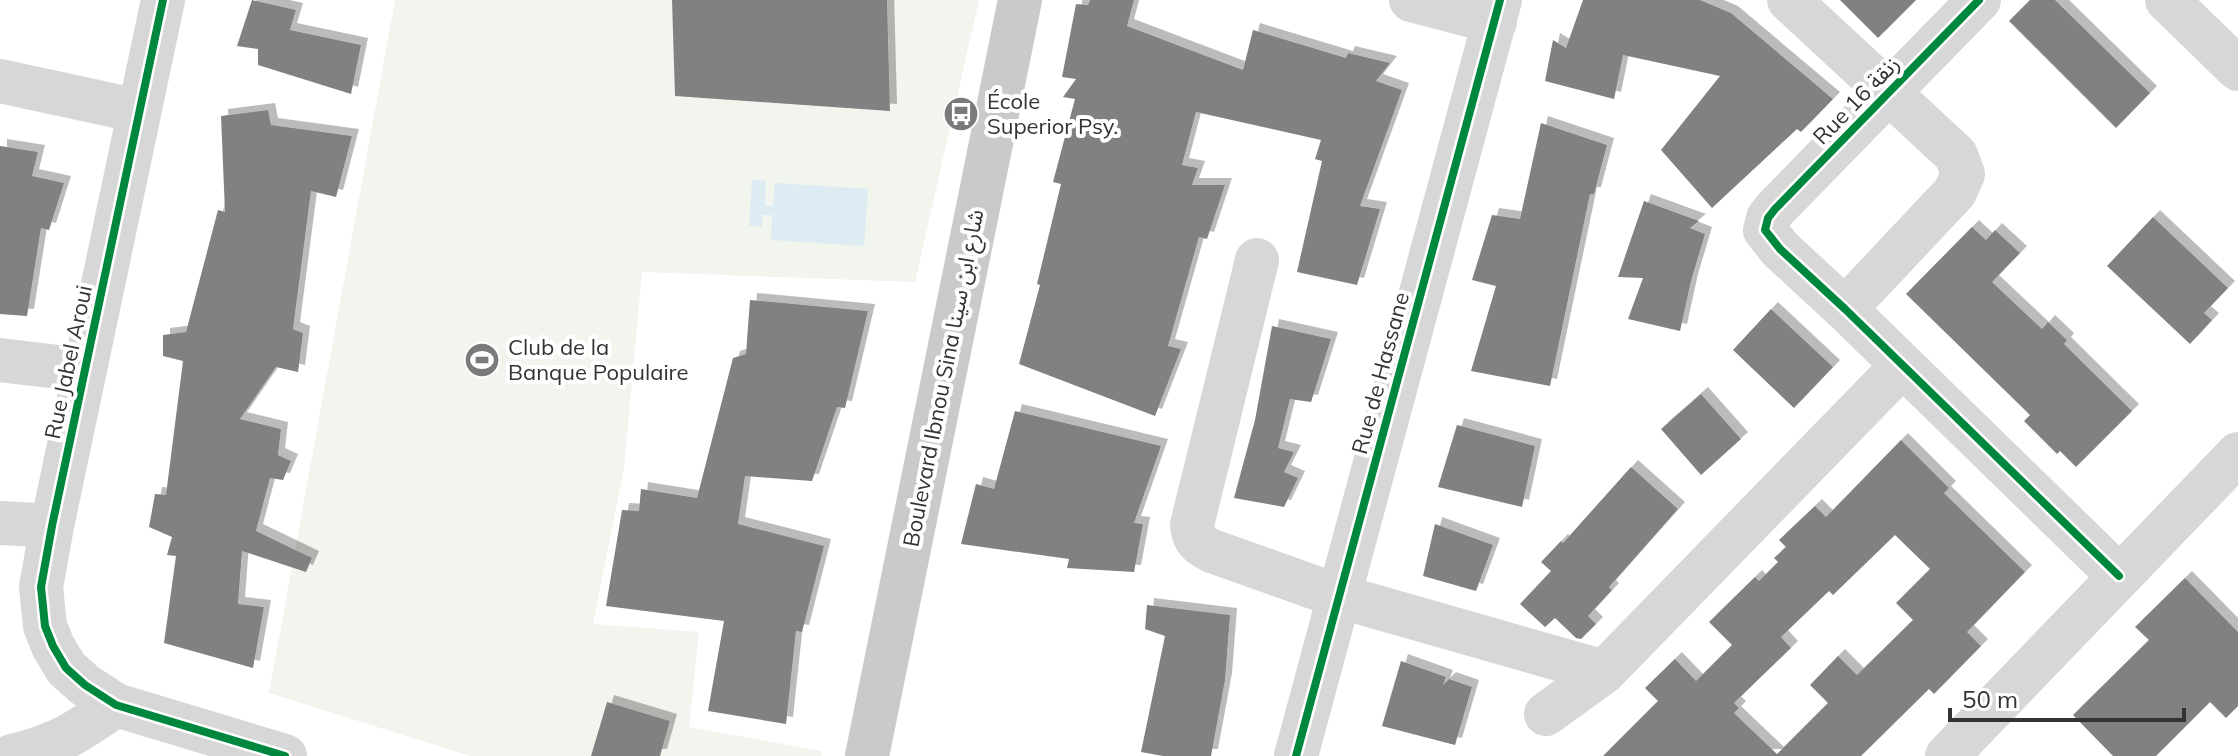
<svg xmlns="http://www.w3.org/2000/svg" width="2238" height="756" font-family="Mulish,'Noto Sans Arabic',sans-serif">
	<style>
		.green { fill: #f1f5ed }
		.water { fill: #ddebf3 }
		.building { fill: #818181; fill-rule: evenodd; filter: url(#shadow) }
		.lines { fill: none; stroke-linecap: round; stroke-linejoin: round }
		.minor { stroke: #d7d7d7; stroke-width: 44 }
		.major { stroke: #cacaca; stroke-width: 44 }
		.cycleway-casing { stroke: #fff; stroke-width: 13 }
		.cycleway { stroke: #00873e; stroke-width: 8 }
		.labels { text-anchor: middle; stroke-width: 8; stroke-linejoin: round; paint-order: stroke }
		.street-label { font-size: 22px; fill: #333; stroke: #fff }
		.poi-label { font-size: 22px; fill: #333; stroke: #fff; text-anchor: start }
	</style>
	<defs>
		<filter id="shadow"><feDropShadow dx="7" dy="-7" stdDeviation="0" flood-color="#0004"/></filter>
	</defs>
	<rect width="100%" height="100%" fill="#fff"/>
	<path class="green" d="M 395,0 L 979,0 L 915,282 L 642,272 L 624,468 L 593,624 L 699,632 L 689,727 L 822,751 L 821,756 L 660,756 L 670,721 L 607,702 L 591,756 L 470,756 L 269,693 Z"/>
	<path class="water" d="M 752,180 L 766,181 L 765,206 L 773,206 L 775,183 L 868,189 L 864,246 L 771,240 L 772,215 L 763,215 L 762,227 L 749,226 Z"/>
	<path class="building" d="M 252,0 L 296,10 L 290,30 L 361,45 L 351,94 L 258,65 L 258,49 L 237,46 Z
		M 672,0 L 887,0 L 890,111 L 675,96 Z
		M 1090,0 L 1134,0 L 1127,26 L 1243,70 L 1253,30 L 1346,58 L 1348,53 L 1390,63 L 1376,81 L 1402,90 L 1360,206 L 1380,209 L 1357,285 L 1297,272 L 1322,161 L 1315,159 L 1321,140 L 1196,112 L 1182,165 L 1198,168 L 1192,185 L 1225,185 L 1207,239 L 1199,237 L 1168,346 L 1181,349 L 1155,416 L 1019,364 L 1040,285 L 1037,284 L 1061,184 L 1053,182 L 1075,99 L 1063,97 L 1076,79 L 1062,77 L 1076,4 L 1088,5 Z
		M 1583,0 L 1700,0 L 1731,13 L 1833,99 L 1801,132 L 1797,129 L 1712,208 L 1661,150 L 1720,76 L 1623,55 L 1614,99 L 1545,81 L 1553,40 L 1566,48 Z
		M 1840,0 L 1916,0 L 1878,38 Z
		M 2030,0 L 2055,0 L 2150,93 L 2116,128 L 2009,21 Z
		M 268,110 L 271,125 L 352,136 L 336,197 L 311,191 L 293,329 L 303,333 L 298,372 L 276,367 L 240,419 L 281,429 L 278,455 L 291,461 L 283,480 L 270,478 L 256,531 L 312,558 L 306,572 L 242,551 L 238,604 L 264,607 L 253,668 L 164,643 L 176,556 L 167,555 L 172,537 L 149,527 L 155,494 L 166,495 L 183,361 L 163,356 L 163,335 L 186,332 L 218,210 L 225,212 L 221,116 Z
		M 1541,123 L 1607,145 L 1594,194 L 1590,194 L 1550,386 L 1471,371 L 1496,286 L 1472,280 L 1492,215 L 1520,219 Z
		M 0,146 L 38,152 L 32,176 L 64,183 L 49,230 L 41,228 L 27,316 L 0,314 Z
		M 1644,201 L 1699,221 L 1690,228 L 1705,234 L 1691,281 L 1680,331 L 1628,319 L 1643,278 L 1618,277 Z
		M 2153,217 L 2228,288 L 2204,313 L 2212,320 L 2190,344 L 2107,266 Z
		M 1972,227 L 1986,240 L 1995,230 L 2020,253 L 1992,282 L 2042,329 L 2048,322 L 2067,340 L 2064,344 L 2132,411 L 2076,467 L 2060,451 L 2057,454 L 2024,421 L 2030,415 L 1906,294 Z
		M 750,300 L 868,311 L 845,408 L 837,407 L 812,481 L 745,476 L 738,524 L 824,546 L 802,632 L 796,631 L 786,724 L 708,711 L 724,621 L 606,606 L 622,510 L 639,511 L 641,489 L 697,498 L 733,358 L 746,354 Z
		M 1771,309 L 1833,367 L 1794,408 L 1733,350 Z
		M 1272,326 L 1331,339 L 1311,402 L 1290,399 L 1278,448 L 1294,452 L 1284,472 L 1298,478 L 1284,507 L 1234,498 L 1255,420 Z
		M 1701,394 L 1741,439 L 1701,475 L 1661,429 Z
		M 1015,411 L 1161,446 L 1134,523 L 1143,524 L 1134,572 L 1067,568 L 1069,559 L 961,544 L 976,484 L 994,489 Z
		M 1457,425 L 1535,446 L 1522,507 L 1438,487 Z
		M 1901,440 L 1949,488 L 1944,493 L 2025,572 L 1967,632 L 1981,646 L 1934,694 L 1929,689 L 1861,756 L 1603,756 L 1658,701 L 1645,688 L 1675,659 L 1696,681 L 1732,645 L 1709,622 L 1755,577 L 1759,581 L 1778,562 L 1774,558 L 1786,547 L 1779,540 L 1815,506 L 1826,517 ZM 1895,535 L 1930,569 L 1896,603 L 1913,620 L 1857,675 L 1838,656 L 1810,685 L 1828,703 L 1777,754 L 1734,713 L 1739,708 L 1734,703 L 1791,648 L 1781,637 L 1829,591 L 1833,595 Z
		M 1631,467 L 1678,509 L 1609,587 L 1612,590 L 1588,616 L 1596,624 L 1581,639 L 1576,638 L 1555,618 L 1545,627 L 1520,604 L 1551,571 L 1541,562 L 1561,541 L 1563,543 Z
		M 1435,524 L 1493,545 L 1476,591 L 1423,576 Z
		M 2185,578 L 2238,632 L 2238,706 L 2226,718 L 2210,702 L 2156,756 L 2113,756 L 2073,715 L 2149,640 L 2135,627 Z
		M 1147,605 L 1230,615 L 1225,680 L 1211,756 L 1163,756 L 1141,752 L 1165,636 L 1145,629 Z
		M 1401,661 L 1446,677 L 1443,685 L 1449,679 L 1472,687 L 1455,745 L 1382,726 Z
		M 607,702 L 670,721 L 660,756 L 591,756 Z"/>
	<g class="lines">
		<path class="minor" d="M 163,0 L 52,526 L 41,587 L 45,626 L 53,646 L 66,668 L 85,685 L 116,705 L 285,756
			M 1411,0 L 1495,22
			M 1789,0 L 1956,155 L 1963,174 L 1955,192 L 1845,309
			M 1979,0 L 1775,209 L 1768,218 L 1765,230 L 1780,249 L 1845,309 L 2119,576
			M 2167,0 L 2238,69
			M 0,81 L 139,111
			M 1257,260 L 1192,525 C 1193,539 1199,545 1212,551 L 1338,596 L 1604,672
			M 0,360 L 84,370
			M 0,523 L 52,526
			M 1546,714 L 1604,672 L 1902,366
			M 12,756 C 57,746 79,731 116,705
			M 1296,756 L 1500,0
			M 1947,756 L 2238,454"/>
		<path class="major" d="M 867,756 L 1020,0"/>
		<defs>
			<path id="cycleway" d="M 163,0 L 52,526 L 41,587 L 45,626 L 53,646 L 66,668 L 85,685 L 116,705 L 285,756
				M 1979,0 L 1775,209 L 1768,218 L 1765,230 L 1780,249 L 1845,309 L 2119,576
				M 1296,756 L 1500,0"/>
		</defs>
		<use href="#cycleway" class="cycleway-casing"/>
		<use href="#cycleway" class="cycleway"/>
	</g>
	<defs>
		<symbol id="bus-disc" viewBox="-11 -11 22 22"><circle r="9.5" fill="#7a7a7a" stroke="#fff"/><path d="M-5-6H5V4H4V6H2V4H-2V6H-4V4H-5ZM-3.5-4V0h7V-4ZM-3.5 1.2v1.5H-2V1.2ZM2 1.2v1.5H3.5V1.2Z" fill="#fff"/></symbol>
		<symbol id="stadium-disc" viewBox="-11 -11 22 22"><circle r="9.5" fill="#7a7a7a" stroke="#fff"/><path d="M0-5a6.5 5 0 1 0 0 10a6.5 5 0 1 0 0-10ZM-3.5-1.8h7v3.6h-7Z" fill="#fff"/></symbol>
	</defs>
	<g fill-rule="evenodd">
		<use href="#bus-disc" x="941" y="94" width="40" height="40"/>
		<use href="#stadium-disc" x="462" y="340" width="40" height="40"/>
	</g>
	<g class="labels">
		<g class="street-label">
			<text transform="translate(1856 100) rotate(-46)" y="8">Rue 16 زنقة</text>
			<text transform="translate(68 362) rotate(-78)" y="8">Rue Jabel Aroui</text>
			<text transform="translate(1380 373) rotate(-75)" y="8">Rue de Hassane</text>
			<text transform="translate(943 378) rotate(-79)" y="8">Boulevard Ibnou Sina شارع ابن سينا</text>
		</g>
		<g class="poi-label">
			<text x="987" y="109">École<tspan x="987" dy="25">Superior Psy.</tspan></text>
			<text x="508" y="355">Club de la<tspan x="508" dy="25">Banque Populaire</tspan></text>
		</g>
	</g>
	<path d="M1950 708v12h234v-12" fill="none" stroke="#333333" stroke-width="4"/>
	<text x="1962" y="708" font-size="24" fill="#333333" stroke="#ffffff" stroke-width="6" paint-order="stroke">50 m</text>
</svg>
